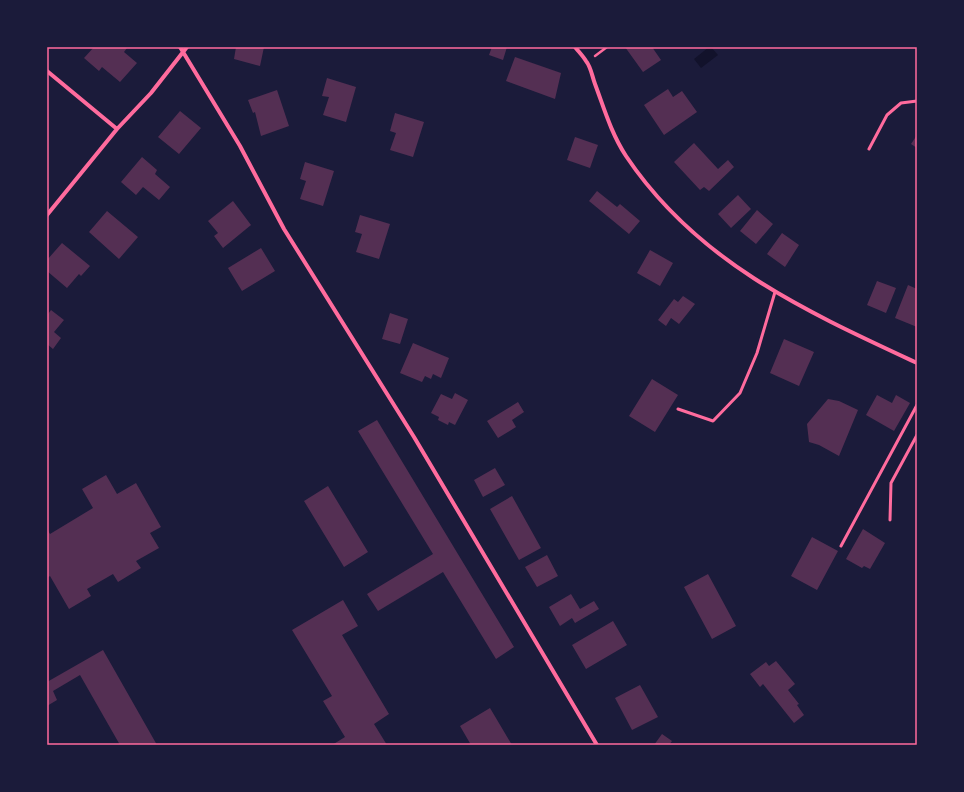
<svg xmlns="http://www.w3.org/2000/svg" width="964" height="792" font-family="'Roboto Condensed',sans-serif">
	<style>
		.water { fill: #12122b }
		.building { fill: #542f53 }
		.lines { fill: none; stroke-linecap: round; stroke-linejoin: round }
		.path { stroke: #ff6b9d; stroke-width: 2.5 }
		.service { stroke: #ff6b9d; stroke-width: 3 }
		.minor { stroke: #ff6b9d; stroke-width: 4 }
		.neatline { fill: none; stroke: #ff6b9d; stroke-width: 1.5 }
	</style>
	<rect width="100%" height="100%" fill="#1b1b3a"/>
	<path class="water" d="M 709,47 L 711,47 L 718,55 L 701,68 L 694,59 Z"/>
	<path class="building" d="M 94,47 L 126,47 L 127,48 L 124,52 L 137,63 L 120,82 L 102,67 L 99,71 L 84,58 Z
		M 236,47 L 264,47 L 260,66 L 234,59 Z
		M 492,47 L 507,47 L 503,60 L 489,55 Z
		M 625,47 L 652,47 L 661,60 L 643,72 Z
		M 515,57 L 561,73 L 555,99 L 506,81 Z
		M 327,78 L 356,87 L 346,122 L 323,115 L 329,97 L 322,96 Z
		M 668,89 L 673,97 L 682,91 L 697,112 L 664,135 L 644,105 Z
		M 277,90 L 289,126 L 261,136 L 255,112 L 253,113 L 248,100 Z
		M 180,111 L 201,128 L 179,154 L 158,137 Z
		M 395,113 L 424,122 L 413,157 L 390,150 L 396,133 L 390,131 Z
		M 917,135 L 917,148 L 911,144 Z
		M 575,137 L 598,145 L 590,168 L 567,160 Z
		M 694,143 L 718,169 L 728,160 L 734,167 L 709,191 L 704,187 L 700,190 L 674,162 Z
		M 142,157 L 157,170 L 155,174 L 170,187 L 159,200 L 143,187 L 136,195 L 121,182 Z
		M 305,162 L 334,171 L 323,206 L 300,199 L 306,181 L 300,179 Z
		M 597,191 L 617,207 L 620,204 L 640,221 L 629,234 L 589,201 Z
		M 738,195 L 751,209 L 731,228 L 718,214 Z
		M 233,201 L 251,225 L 223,248 L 214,236 L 218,233 L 208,221 Z
		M 757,210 L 773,224 L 756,244 L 740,231 Z
		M 107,211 L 138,237 L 119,259 L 89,232 Z
		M 360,215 L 390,224 L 379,259 L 356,252 L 362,234 L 355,232 Z
		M 782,233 L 799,245 L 785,267 L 767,254 Z
		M 62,243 L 90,266 L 81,276 L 79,274 L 67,288 L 47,271 L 47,260 Z
		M 261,248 L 275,271 L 242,291 L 228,268 Z
		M 650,250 L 673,263 L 660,286 L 637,273 Z
		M 877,281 L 896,288 L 886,313 L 867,305 Z
		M 908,285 L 917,289 L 917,327 L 895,318 Z
		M 683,296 L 695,304 L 679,324 L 671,318 L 666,326 L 658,320 L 674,299 L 678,302 Z
		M 51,310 L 64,320 L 54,332 L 61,338 L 53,349 L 47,344 L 47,313 L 48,314 Z
		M 390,313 L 408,319 L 400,344 L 382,339 Z
		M 784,339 L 814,352 L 799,386 L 770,373 Z
		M 413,343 L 449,358 L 441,378 L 433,374 L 431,379 L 425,376 L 422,382 L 400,373 Z
		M 652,379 L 678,395 L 655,432 L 629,416 Z
		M 455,393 L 468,400 L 455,425 L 449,422 L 448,425 L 438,420 L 439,417 L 431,413 L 441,394 L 452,399 Z
		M 877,395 L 892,403 L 896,395 L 910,403 L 894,431 L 866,415 Z
		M 828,399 L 839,401 L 858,410 L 839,456 L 819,445 L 809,442 L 807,424 Z
		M 518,402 L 524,412 L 512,420 L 516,427 L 498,438 L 487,421 Z
		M 377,420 L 514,647 L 496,659 L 443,572 L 378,611 L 367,594 L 433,554 L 358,431 Z
		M 495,468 L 505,485 L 483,497 L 474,480 Z
		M 106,475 L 117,494 L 136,483 L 161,527 L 150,533 L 159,548 L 136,561 L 141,568 L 118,582 L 113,574 L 87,589 L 91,596 L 69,609 L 50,576 L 47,578 L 47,529 L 50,534 L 93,508 L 82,489 Z
		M 328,486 L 368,552 L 344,567 L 304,501 Z
		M 512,496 L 541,548 L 519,560 L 490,509 Z
		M 863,529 L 885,543 L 870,569 L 864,566 L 862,568 L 846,559 Z
		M 812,537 L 838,551 L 817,590 L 791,576 Z
		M 547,555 L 558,576 L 537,587 L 525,567 Z
		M 708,574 L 736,626 L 712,639 L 684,587 Z
		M 571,594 L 580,609 L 594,601 L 599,609 L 575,623 L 572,618 L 560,626 L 549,607 Z
		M 343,600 L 358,626 L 342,635 L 389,714 L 374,724 L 387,745 L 332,745 L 345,737 L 323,701 L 332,696 L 292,630 Z
		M 613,621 L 627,645 L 586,669 L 572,645 Z
		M 103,650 L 157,745 L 120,745 L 80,675 L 53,691 L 57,700 L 47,706 L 47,682 Z
		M 776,661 L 795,684 L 788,690 L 799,704 L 797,705 L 804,715 L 794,723 L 763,684 L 760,687 L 750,674 L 766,662 L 769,666 Z
		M 640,685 L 658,717 L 632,730 L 615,698 Z
		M 490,708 L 512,745 L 471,745 L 460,726 Z
		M 662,734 L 672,741 L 669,745 L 654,745 Z"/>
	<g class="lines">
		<path class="path" d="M 595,56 L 607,47"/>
		<path class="service" d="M 869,149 L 887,115 L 901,103 L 917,101
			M 678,409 L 713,421 L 740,393 L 757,353 L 775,292
			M 890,520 L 891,483 L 917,435
			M 841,546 L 917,405"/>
		<path class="minor" d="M 180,47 L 240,146 L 284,229 L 414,437 L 597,745
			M 575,47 C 579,52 583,56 586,61 C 591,67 592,76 595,84 C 604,108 611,133 626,156 C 697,262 805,311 917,363
			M 47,71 L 117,129
			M 47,215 L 117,129 L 151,93 L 187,47"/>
	</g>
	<rect width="964" height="792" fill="none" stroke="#1b1b3a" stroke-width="96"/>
	<rect x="48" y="48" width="868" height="696" class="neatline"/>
</svg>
